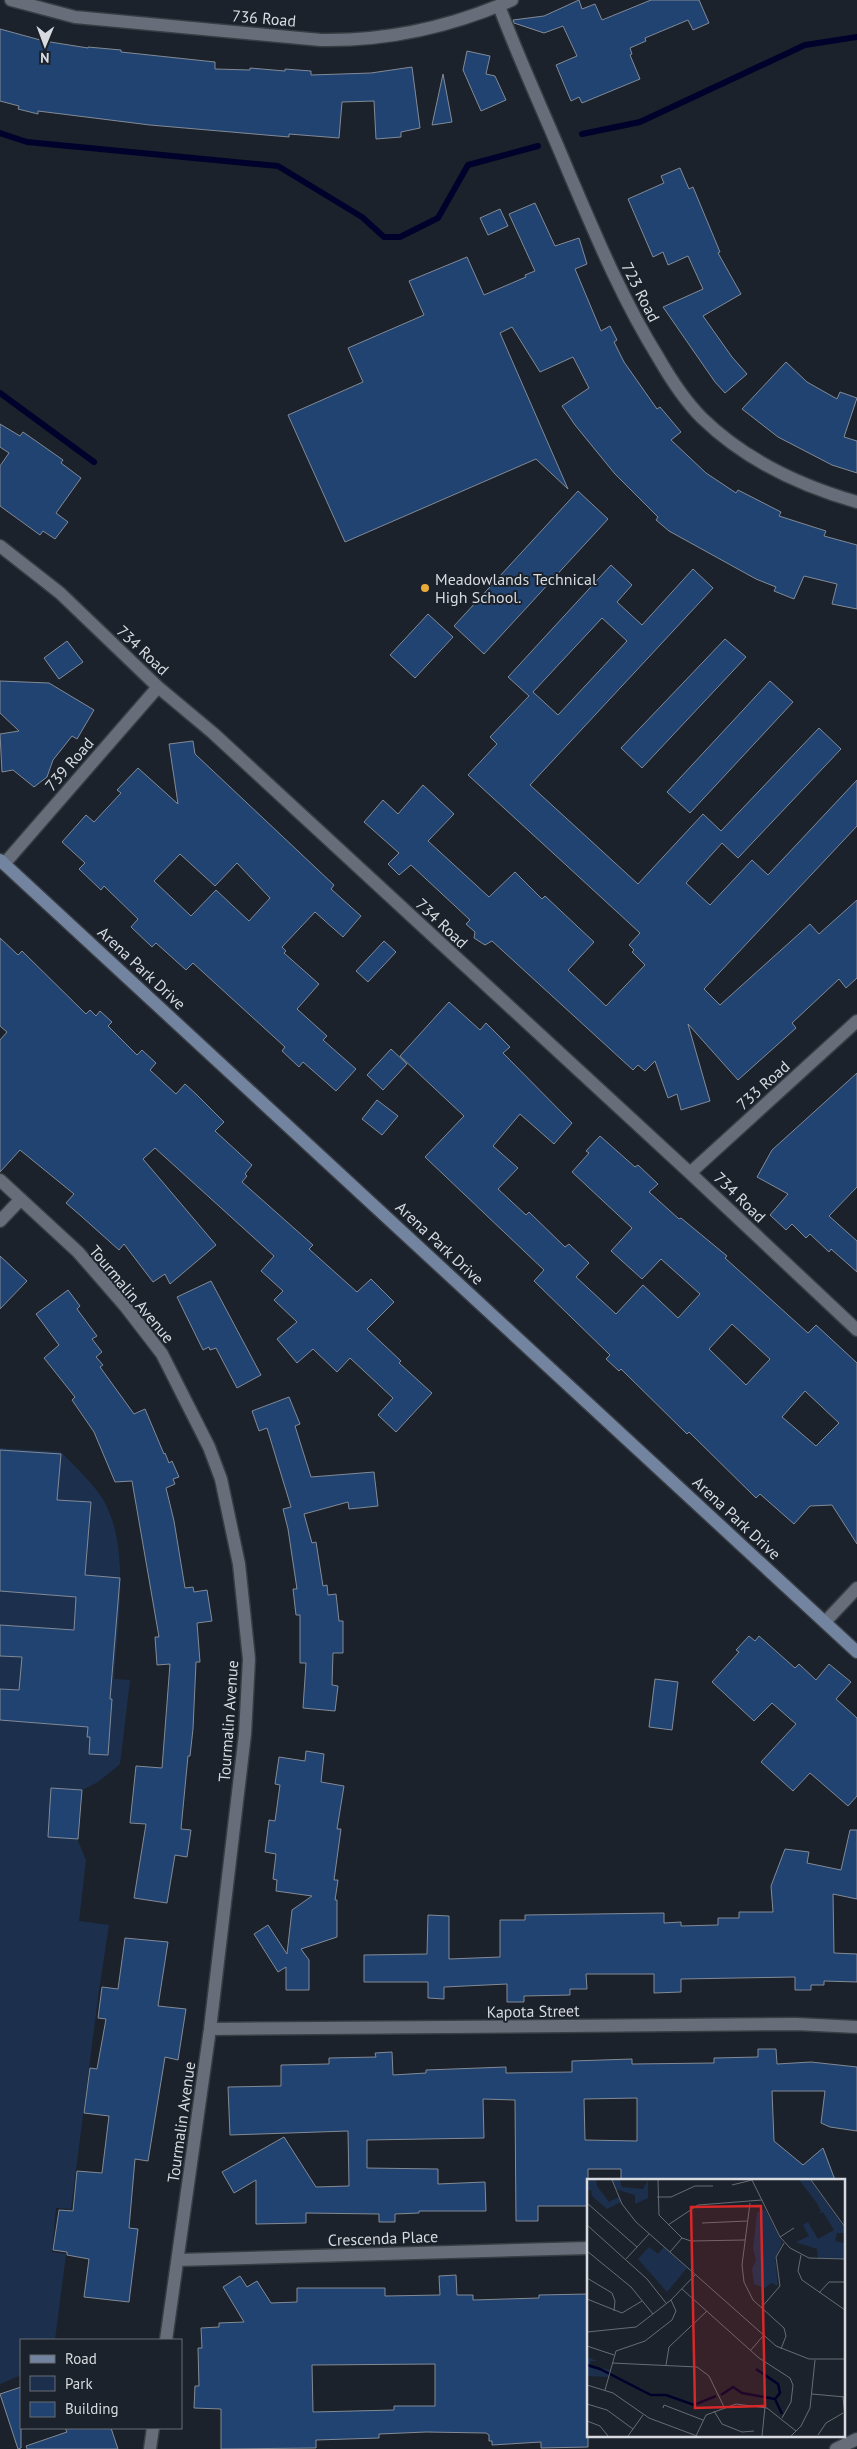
<svg xmlns="http://www.w3.org/2000/svg" width="857" height="2449" font-family="'PT Sans',sans-serif">
	<style>
		.green { fill: #1c304e }
		.lines { fill: none; stroke-linecap: round; stroke-linejoin: round }
		.stream { stroke: #00022b; stroke-width: 6 }
		.building { fill: #214372; stroke: #828a96; fill-rule: evenodd }
		.street-casing { stroke: #383d44; stroke-width: 15 }
		.secondary-casing { stroke: #383d44; stroke-width: 15 }
		.street { stroke: #676e79; stroke-width: 12 }
		.secondary { stroke: #72849f; stroke-width: 12 }
		.poi-dot { fill: #eaaa39; stroke: #1c222b; stroke-width: 2 }
		.labels { text-anchor: middle; stroke-width: 4; stroke-linejoin: round; paint-order: stroke }
		.street-label { font-size: 16px; fill: #d7dbe1; stroke: #1c222b }
		.poi-label { font-size: 16px; fill: #d7dbe1; stroke: #1c222b; text-anchor: start }
		.inset-river { fill: none; stroke: #00022b; stroke-width: 2.5 }
		.inset-road { fill: none; stroke: #676c74; stroke-width: 1 }
		.view { fill: #d62828; fill-opacity: 0.15; stroke: #d62828; stroke-width: 2.5 }
		.inset-edge { fill: none; stroke: #d7dbe1; stroke-width: 2.5 }
	</style>
	<rect width="100%" height="100%" fill="#1c222b"/>
	<path class="green" d="M 0,1448 L 61,1452 C 75,1467 94,1484 104,1501 C 131,1551 117,1624 114,1679 L 130,1680 L 120,1764 L 98,1782 L 82,1790 L 78,1841 L 86,1860 L 79,1921 L 109,1925 L 99,1990 L 71,2209 L 56,2208 L 52,2252 L 66,2254 L 55,2340 L 21,2340 L 21,2375 L 0,2384 Z"/>
	<g class="lines">
		<path class="stream" d="M 0,133 L 27,142 L 278,166 L 362,217 L 384,237 L 400,237 L 438,218 L 468,165 L 538,146
			M 582,134 L 640,122 L 805,45 L 857,37
			M 0,393 L 94,462"/>
	</g>
	<path class="building" d="M 579,0 L 582,9 L 595,4 L 602,20 L 651,0 L 699,0 L 709,23 L 693,30 L 688,20 L 645,38 L 646,41 L 630,48 L 632,54 L 630,55 L 640,79 L 582,103 L 579,97 L 571,101 L 556,65 L 577,56 L 563,26 L 544,33 L 514,23 L 513,20 L 544,16 Z
		M 0,29 L 44,41 L 88,48 L 88,47 L 121,50 L 121,52 L 215,62 L 215,69 L 250,70 L 250,68 L 285,71 L 285,69 L 311,71 L 311,75 L 371,73 L 412,67 L 420,128 L 401,132 L 401,137 L 376,139 L 374,101 L 342,102 L 339,138 L 289,134 L 289,137 L 150,125 L 38,111 L 38,114 L 18,109 L 19,106 L 0,101 Z
		M 467,51 L 490,56 L 486,74 L 495,76 L 506,100 L 481,111 L 463,70 Z
		M 443,74 L 452,122 L 432,125 Z
		M 680,168 L 689,189 L 693,187 L 720,252 L 718,253 L 741,294 L 703,316 L 732,357 L 747,374 L 725,393 L 715,382 L 663,307 L 703,289 L 688,256 L 668,265 L 663,252 L 653,257 L 628,199 L 664,183 L 661,176 Z
		M 535,203 L 555,246 L 579,238 L 587,264 L 575,269 L 601,331 L 610,326 L 617,340 L 614,342 L 624,362 L 657,409 L 660,407 L 681,432 L 671,440 L 706,473 L 736,493 L 738,490 L 781,512 L 779,516 L 826,531 L 824,536 L 857,545 L 857,609 L 832,604 L 837,584 L 804,576 L 794,599 L 774,591 L 776,587 L 756,579 L 669,531 L 656,520 L 658,517 L 615,474 L 575,425 L 562,406 L 589,388 L 573,357 L 540,372 L 512,327 L 500,333 L 568,489 L 536,459 L 345,542 L 288,415 L 363,382 L 348,348 L 424,315 L 409,281 L 467,257 L 484,295 L 526,277 L 525,275 L 535,271 L 509,214 Z
		M 500,209 L 508,226 L 488,235 L 480,218 Z
		M 786,362 L 807,382 L 837,399 L 840,392 L 857,398 L 844,437 L 857,441 L 857,473 L 832,465 L 778,437 L 742,409 Z
		M 0,424 L 20,436 L 23,432 L 63,460 L 61,463 L 81,478 L 56,513 L 68,522 L 55,539 L 43,531 L 40,535 L 0,506 L 0,466 L 9,453 L 0,447 Z
		M 578,491 L 608,519 L 484,654 L 454,626 Z
		M 611,565 L 632,585 L 617,602 L 642,625 L 693,569 L 713,588 L 530,785 L 638,884 L 703,814 L 721,831 L 819,728 L 841,749 L 738,858 L 722,843 L 686,883 L 710,905 L 752,860 L 768,875 L 857,780 L 857,826 L 704,989 L 720,1005 L 810,924 L 819,934 L 857,900 L 857,978 L 846,988 L 839,979 L 792,1023 L 796,1028 L 738,1080 L 688,1024 L 710,1101 L 681,1110 L 677,1094 L 668,1098 L 655,1061 L 645,1071 L 638,1065 L 633,1070 L 492,941 L 485,945 L 474,938 L 475,932 L 466,924 L 470,920 L 411,865 L 399,875 L 388,864 L 399,853 L 364,822 L 383,800 L 398,814 L 423,785 L 454,814 L 428,841 L 489,897 L 515,872 L 542,899 L 545,896 L 594,942 L 568,970 L 606,1006 L 645,965 L 632,952 L 634,950 L 629,945 L 640,933 L 468,775 L 497,744 L 490,737 L 529,696 L 508,677 ZM 602,618 L 627,641 L 558,715 L 533,692 Z
		M 428,614 L 453,637 L 415,678 L 390,655 Z
		M 725,639 L 746,657 L 642,768 L 621,748 Z
		M 67,641 L 83,662 L 59,679 L 44,658 Z
		M 0,681 L 49,683 L 94,710 L 77,739 L 72,736 L 53,760 L 47,777 L 34,787 L 13,770 L 2,772 L 0,734 L 19,731 L 0,713 Z
		M 770,681 L 793,702 L 690,813 L 667,792 Z
		M 193,741 L 195,754 L 334,885 L 331,889 L 361,916 L 343,937 L 315,912 L 282,947 L 286,951 L 284,953 L 319,984 L 297,1009 L 327,1036 L 323,1040 L 356,1069 L 336,1091 L 303,1062 L 299,1067 L 282,1051 L 285,1047 L 193,963 L 186,970 L 156,943 L 152,947 L 131,927 L 138,919 L 104,886 L 101,890 L 79,869 L 85,863 L 62,842 L 86,815 L 94,822 L 121,793 L 117,790 L 138,768 L 178,804 L 169,744 ZM 180,854 L 215,886 L 237,863 L 270,898 L 249,921 L 216,890 L 191,916 L 154,881 Z
		M 0,938 L 18,955 L 22,951 L 86,1014 L 90,1010 L 96,1016 L 100,1011 L 112,1022 L 108,1026 L 137,1055 L 142,1050 L 156,1063 L 150,1070 L 176,1094 L 185,1084 L 197,1095 L 224,1122 L 215,1131 L 252,1165 L 245,1174 L 247,1176 L 242,1182 L 313,1245 L 309,1249 L 357,1292 L 371,1279 L 394,1302 L 367,1329 L 401,1361 L 399,1363 L 432,1393 L 396,1432 L 378,1415 L 393,1398 L 350,1358 L 337,1372 L 313,1349 L 297,1363 L 277,1339 L 297,1322 L 274,1300 L 283,1291 L 261,1271 L 274,1256 L 155,1148 L 143,1159 L 216,1245 L 170,1284 L 165,1274 L 153,1282 L 124,1244 L 119,1250 L 81,1216 L 66,1203 L 74,1194 L 20,1150 L 0,1172 L 0,1040 L 7,1032 L 0,1026 Z
		M 384,941 L 396,952 L 368,982 L 356,971 Z
		M 449,1002 L 480,1030 L 486,1023 L 510,1047 L 503,1053 L 572,1123 L 554,1144 L 520,1114 L 493,1146 L 518,1168 L 498,1189 L 526,1215 L 529,1212 L 565,1247 L 569,1244 L 589,1263 L 576,1277 L 616,1314 L 643,1285 L 678,1318 L 700,1294 L 661,1259 L 642,1279 L 611,1251 L 632,1228 L 572,1172 L 589,1153 L 586,1151 L 600,1136 L 635,1167 L 638,1165 L 658,1184 L 649,1192 L 679,1219 L 681,1218 L 727,1256 L 725,1258 L 808,1333 L 816,1325 L 857,1363 L 857,1544 L 832,1505 L 810,1506 L 794,1524 L 760,1494 L 756,1498 L 689,1432 L 687,1434 L 621,1369 L 619,1371 L 606,1359 L 610,1355 L 534,1281 L 544,1270 L 425,1157 L 464,1116 L 400,1056 ZM 732,1324 L 770,1359 L 746,1385 L 709,1349 ZM 805,1391 L 839,1423 L 816,1446 L 782,1417 Z
		M 391,1049 L 407,1064 L 383,1090 L 367,1075 Z
		M 857,1073 L 857,1187 L 829,1216 L 857,1241 L 857,1272 L 831,1249 L 829,1252 L 810,1234 L 806,1238 L 792,1224 L 786,1230 L 770,1215 L 788,1194 L 757,1177 L 772,1150 Z
		M 377,1100 L 398,1116 L 382,1135 L 362,1119 Z
		M 0,1256 L 27,1281 L 0,1309 Z
		M 211,1281 L 261,1375 L 237,1388 L 216,1348 L 210,1350 L 209,1347 L 203,1350 L 177,1297 Z
		M 68,1290 L 80,1306 L 77,1309 L 97,1336 L 92,1339 L 102,1352 L 96,1357 L 103,1365 L 100,1367 L 134,1414 L 145,1409 L 164,1454 L 165,1453 L 169,1463 L 172,1461 L 179,1477 L 173,1479 L 175,1484 L 166,1488 L 174,1521 L 185,1588 L 193,1587 L 194,1592 L 207,1590 L 212,1621 L 197,1623 L 200,1662 L 196,1662 L 193,1729 L 190,1756 L 188,1756 L 181,1829 L 191,1830 L 187,1857 L 175,1855 L 167,1903 L 134,1898 L 146,1824 L 130,1823 L 136,1766 L 162,1768 L 170,1664 L 157,1665 L 155,1637 L 159,1637 L 132,1481 L 115,1482 L 94,1432 L 72,1400 L 75,1397 L 44,1358 L 59,1345 L 36,1314 Z
		M 289,1397 L 300,1424 L 295,1426 L 311,1477 L 374,1472 L 378,1506 L 349,1509 L 348,1502 L 304,1514 L 312,1543 L 316,1542 L 323,1586 L 327,1585 L 328,1595 L 336,1594 L 339,1621 L 343,1621 L 343,1653 L 333,1653 L 332,1685 L 338,1686 L 335,1711 L 303,1708 L 306,1663 L 300,1663 L 300,1615 L 296,1615 L 293,1589 L 297,1589 L 288,1529 L 283,1509 L 291,1507 L 267,1428 L 259,1431 L 252,1411 Z
		M 0,1450 L 61,1454 L 57,1500 L 91,1502 L 85,1575 L 120,1578 L 110,1699 L 112,1699 L 108,1755 L 89,1754 L 90,1737 L 87,1737 L 88,1727 L 0,1720 L 0,1689 L 19,1690 L 22,1657 L 0,1656 L 0,1625 L 74,1630 L 76,1597 L 0,1591 Z
		M 749,1636 L 755,1641 L 759,1636 L 795,1668 L 799,1664 L 816,1680 L 829,1664 L 851,1682 L 836,1699 L 857,1718 L 857,1796 L 848,1806 L 810,1773 L 793,1791 L 761,1762 L 796,1724 L 772,1703 L 754,1721 L 712,1682 L 739,1652 L 736,1650 Z
		M 655,1679 L 678,1682 L 672,1730 L 649,1727 Z
		M 306,1751 L 324,1754 L 321,1782 L 344,1786 L 337,1829 L 341,1829 L 334,1880 L 338,1880 L 335,1900 L 337,1900 L 337,1937 L 301,1949 L 309,1960 L 309,1990 L 286,1990 L 286,1967 L 278,1972 L 254,1934 L 268,1925 L 287,1954 L 292,1910 L 312,1896 L 276,1891 L 277,1880 L 273,1879 L 276,1854 L 265,1852 L 269,1820 L 275,1821 L 280,1785 L 275,1784 L 279,1757 L 305,1761 Z
		M 51,1788 L 82,1790 L 78,1839 L 48,1837 Z
		M 850,1830 L 857,1830 L 857,1899 L 833,1894 L 834,1953 L 857,1954 L 857,1982 L 824,1981 L 824,1985 L 811,1985 L 811,1990 L 795,1990 L 795,1977 L 681,1979 L 681,1992 L 654,1993 L 654,1974 L 586,1974 L 587,1989 L 570,1989 L 570,1995 L 524,1996 L 524,2002 L 507,2002 L 507,1984 L 444,1987 L 444,1999 L 428,1998 L 428,1982 L 364,1982 L 364,1955 L 427,1954 L 428,1915 L 449,1916 L 449,1959 L 500,1957 L 500,1920 L 525,1920 L 525,1915 L 664,1913 L 664,1923 L 681,1922 L 681,1926 L 718,1925 L 718,1918 L 739,1918 L 739,1912 L 773,1912 L 771,1886 L 785,1849 L 809,1852 L 807,1863 L 841,1870 Z
		M 125,1938 L 168,1942 L 158,2006 L 186,2009 L 178,2060 L 165,2057 L 148,2161 L 135,2159 L 129,2228 L 138,2229 L 129,2302 L 84,2297 L 89,2259 L 67,2255 L 67,2252 L 53,2250 L 59,2210 L 73,2211 L 77,2171 L 102,2173 L 109,2116 L 84,2113 L 90,2068 L 97,2069 L 106,2019 L 98,2018 L 102,1987 L 118,1989 Z
		M 758,2049 L 776,2049 L 777,2064 L 811,2062 L 857,2067 L 857,2131 L 830,2127 L 821,2123 L 825,2091 L 772,2091 L 774,2141 L 803,2165 L 823,2148 L 835,2180 L 621,2180 L 621,2169 L 588,2169 L 588,2206 L 538,2206 L 538,2221 L 516,2221 L 515,2100 L 483,2099 L 484,2138 L 367,2140 L 367,2168 L 438,2169 L 438,2184 L 485,2182 L 486,2211 L 419,2211 L 419,2213 L 395,2214 L 395,2222 L 379,2222 L 379,2214 L 306,2213 L 306,2223 L 256,2224 L 256,2180 L 234,2193 L 222,2172 L 284,2137 L 316,2187 L 349,2186 L 348,2131 L 230,2135 L 228,2087 L 281,2086 L 281,2065 L 329,2064 L 329,2058 L 376,2057 L 375,2053 L 392,2052 L 393,2075 L 426,2073 L 426,2070 L 506,2067 L 506,2073 L 572,2072 L 572,2061 L 632,2059 L 632,2064 L 714,2063 L 714,2058 L 758,2057 ZM 637,2098 L 637,2141 L 585,2140 L 584,2099 Z
		M 456,2275 L 457,2295 L 473,2295 L 473,2300 L 539,2298 L 539,2295 L 588,2294 L 588,2447 L 541,2448 L 541,2442 L 492,2445 L 492,2441 L 489,2441 L 489,2435 L 486,2433 L 426,2432 L 379,2434 L 379,2438 L 316,2440 L 316,2448 L 221,2449 L 221,2409 L 194,2408 L 195,2386 L 199,2386 L 198,2348 L 202,2348 L 201,2328 L 219,2327 L 219,2323 L 244,2322 L 223,2287 L 240,2276 L 247,2287 L 257,2281 L 271,2303 L 297,2302 L 297,2288 L 385,2288 L 385,2296 L 440,2295 L 439,2276 ZM 435,2364 L 435,2406 L 394,2406 L 394,2410 L 313,2412 L 312,2365 Z
		M 21,2387 L 21,2448 L 18,2449 L 0,2394 Z
		M 65,2428 L 111,2428 L 118,2449 L 27,2449 L 26,2446 L 67,2432 Z"/>
	<g class="lines">
		<defs>
			<path id="street" d="M 11,0 L 75,17 L 321,40 C 387,41 451,27 512,0
				M 499,6 C 520,62 546,117 569,173 C 596,236 622,299 658,357 C 670,378 685,401 702,418 C 744,459 801,486 857,502
				M 0,546 L 60,593 L 158,687 L 213,733 L 690,1173 L 857,1330
				M 4,864 L 158,687
				M 690,1173 L 857,1021
				M 0,1180 L 78,1252 L 125,1306 L 162,1354 L 209,1447 L 221,1479 L 239,1564 L 249,1659 L 245,1734 L 210,2029 L 166,2340
				M 0,1221 L 21,1199
				M 825,1622 L 857,1588
				M 210,2029 L 796,2024 L 857,2027
				M 178,2260 L 588,2248
				M 150,2449 L 153,2428
				M 836,2449 L 857,2439"/>
			<path id="secondary" d="M 0,860 L 857,1652"/>
		</defs>
		<use href="#street" class="street-casing"/>
		<use href="#secondary" class="secondary-casing"/>
		<use href="#street" class="street"/>
		<use href="#secondary" class="secondary"/>
	</g>
	<circle class="poi-dot" cx="425" cy="588" r="5"/>
	<g class="labels">
		<g class="street-label">
			<text transform="translate(264 18) rotate(5)" y="6">736 Road</text>
			<text transform="translate(641 292) rotate(63)" y="6">723 Road</text>
			<text transform="translate(143 650) rotate(43)" y="6">734 Road</text>
			<text transform="translate(69 764) rotate(-49)" y="6">739 Road</text>
			<text transform="translate(442 923) rotate(43)" y="6">734 Road</text>
			<text transform="translate(142 968) rotate(43)" y="6">Arena Park Drive</text>
			<text transform="translate(763 1085) rotate(-42)" y="6">733 Road</text>
			<text transform="translate(740 1197) rotate(44)" y="6">734 Road</text>
			<text transform="translate(440 1243) rotate(43)" y="6">Arena Park Drive</text>
			<text transform="translate(132 1294) rotate(50)" y="6">Tourmalin Avenue</text>
			<text transform="translate(737 1518) rotate(43)" y="6">Arena Park Drive</text>
			<text transform="translate(228 1721) rotate(-86)" y="6">Tourmalin Avenue</text>
			<text transform="translate(533 2011) rotate(-1)" y="6">Kapota Street</text>
			<text transform="translate(181 2122) rotate(-82)" y="6">Tourmalin Avenue</text>
			<text transform="translate(383 2238) rotate(-2)" y="6">Crescenda Place</text>
		</g>
		<g class="poi-label">
			<text x="435" y="585">Meadowlands Technical<tspan x="435" dy="18">High School.</tspan></text>
		</g>
	</g>
	<g transform="translate(587 2179)">
		<rect width="258" height="258" fill="#1c222b"/>
		<path d="M 0,1 L 9,1 L 10,7 L 22,23 L 32,18 L 34,23 L 20,30 L 5,17 L 4,11 L 0,12 ZM 25,1 L 33,1 L 35,8 L 56,10 L 61,1 L 61,19 L 48,25 L 48,16 L 28,10 ZM 212,1 L 224,1 L 257,48 L 257,54 L 250,54 L 248,62 L 257,64 L 257,80 L 231,80 L 230,70 L 209,63 L 222,57 L 216,46 L 221,43 L 231,60 L 247,51 L 236,33 L 232,35 L 234,32 L 230,24 ZM 178,30 L 195,64 L 188,79 L 191,107 L 184,104 L 178,109 L 167,105 L 165,90 L 169,81 L 166,70 L 170,34 ZM 62,68 L 71,75 L 77,68 L 100,89 L 80,113 L 51,80 ZM 0,178 L 10,182 L 4,182 L 2,186 L 23,191 L 21,198 L 0,197 Z" fill="#1c304e"/>
		<path class="inset-river" d="M 0,186 L 13,190 L 64,216 L 79,216 L 107,226 L 129,217M 169,190 L 191,205 L 193,214 L 188,220M 134,216 L 146,208 L 155,214 L 188,220 L 195,235"/>
		<path class="inset-road" d="M 25,1 L 35,25 L 49,43 L 189,167 L 222,180 L 258,180M 71,1 L 72,36 L 95,59 L 104,62 L 158,61M 165,1 L 193,58 L 203,69 L 222,79 L 258,80M 224,1 L 258,48M 145,6 L 165,1M 70,18 L 84,18 L 108,7 L 126,7M 0,24 L 50,68M 163,24 L 155,86 L 157,103 L 166,121 L 197,149 L 199,157 L 194,170M 115,44 L 160,42M 0,46 L 60,100 L 79,124M 81,46 L 111,26 L 175,21M 193,58 L 207,49M 0,72 L 44,108 L 66,135M 83,73 L 95,59M 214,76 L 211,92 L 215,101 L 258,131M 39,80 L 62,55M 0,99 L 25,114 L 28,122 L 27,132M 95,110 L 172,179 L 203,199 L 206,206 L 204,223 L 195,239M 232,114 L 242,103 L 258,103M 0,120 L 35,134 L 55,122M 174,129 L 193,107 L 189,78 L 197,64M 0,153 L 49,148 L 84,121 L 108,96M 0,167 L 27,176M 164,171 L 176,157M 25,184 L 110,188 L 122,197 L 137,228M 79,186 L 82,168 L 120,132M 0,206 L 26,214 L 62,239 L 110,257M 18,211 L 29,172 L 58,162 L 85,141 L 89,132 L 84,121M 225,215 L 258,218M 256,218 L 258,237M 0,225 L 20,231 L 46,250M 76,229 L 77,226 L 116,241M 127,232 L 135,245 L 155,253 L 167,252M 0,242 L 13,247 L 21,257M 231,256 L 239,244 L 256,234M 41,257 L 56,236M 109,257 L 119,236 L 149,225 L 180,229 L 209,252M 175,257 L 178,228M 204,257 L 214,247 L 223,229 L 228,181"/>
		<path class="view" d="M 174,27 L 178,227 L 108,229 L 104,28 Z"/>
		<rect width="258" height="258" class="inset-edge"/>
	</g>
	<rect x="20" y="2339" width="162" height="90" fill="#1c222b" stroke="#676c74"/>
	<rect x="30" y="2355" width="25" height="8" fill="#72849f" stroke="#676c74"/>
	<text x="65" y="2364" font-size="15" fill="#d7dbe1">Road</text>
	<rect x="30" y="2376" width="25" height="15" fill="#1c304e" stroke="#676c74"/>
	<text x="65" y="2389" font-size="15" fill="#d7dbe1">Park</text>
	<rect x="30" y="2402" width="25" height="15" fill="#214372" stroke="#676c74"/>
	<text x="65" y="2414" font-size="15" fill="#d7dbe1">Building</text>
	<g transform="translate(45 45) rotate(181)" stroke="#1c222b" stroke-width="4" paint-order="stroke">
	<path d="M0-4L9 19L0 12L-9 19Z" fill="#d7dbe1"/>
	<text y="-8" font-size="14" font-weight="bold" text-anchor="middle" fill="#d7dbe1">N</text>
	</g>
</svg>
